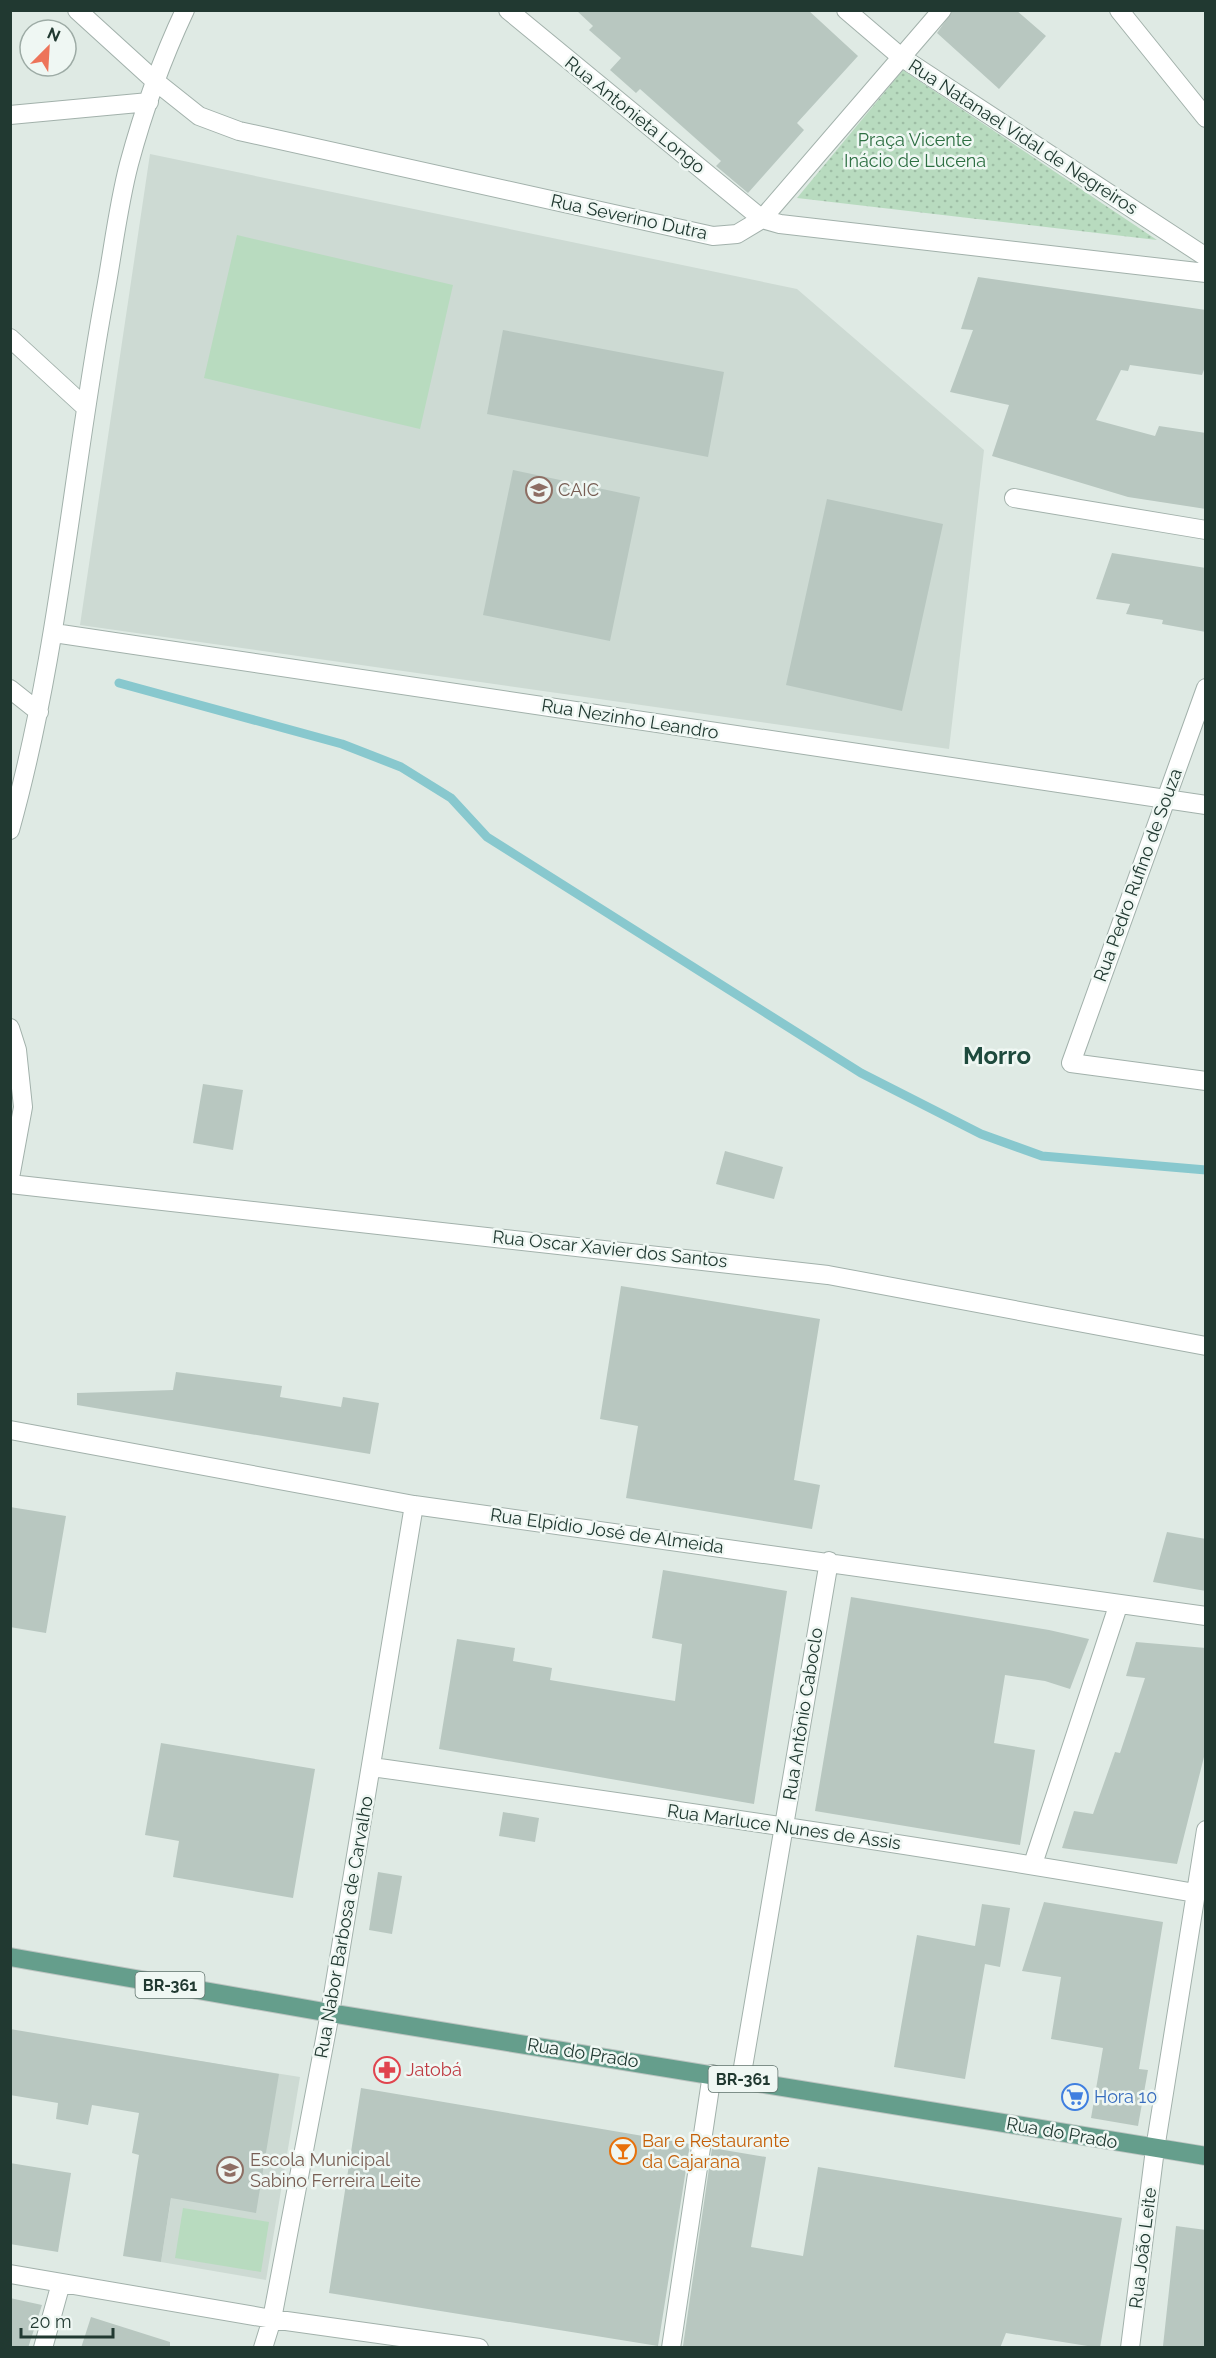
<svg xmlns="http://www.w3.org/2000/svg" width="1216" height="2358" font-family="Raleway,sans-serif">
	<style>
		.built { fill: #cddad3 }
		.grass { fill: #b8dbbf }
		.park { fill: url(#park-dots) }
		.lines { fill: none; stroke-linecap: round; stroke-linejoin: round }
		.stream { stroke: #88c8ce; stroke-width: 9 }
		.building { fill: #b8c7c0 }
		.minor-casing { stroke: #a2b1ab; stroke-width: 20 }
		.major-casing { stroke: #bcc4c1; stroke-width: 20 }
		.minor { stroke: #fff; stroke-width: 18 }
		.major { stroke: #659e8c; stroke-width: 18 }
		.labels { text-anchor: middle; stroke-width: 5; stroke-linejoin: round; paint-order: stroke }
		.shield { fill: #eff7f3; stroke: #5f726b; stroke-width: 1.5 }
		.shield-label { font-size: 16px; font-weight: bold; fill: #213931 }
		.street-label { font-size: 18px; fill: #213931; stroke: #eff7f3 }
		.park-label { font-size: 18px; fill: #2d6f42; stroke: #eff7f3 }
		.education-label { font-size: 18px; fill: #785e54; stroke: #eff7f3; text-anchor: start }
		.health-label { font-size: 18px; fill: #be3a42; stroke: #eff7f3; text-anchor: start }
		.shop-label { font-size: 18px; fill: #366cbe; stroke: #eff7f3; text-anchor: start }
		.food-label { font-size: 18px; fill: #c56008; stroke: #eff7f3; text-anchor: start }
		.district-label { font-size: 24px; font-weight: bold; fill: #1e4a3d; stroke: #eff7f3 }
	</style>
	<defs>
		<pattern id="park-dots" width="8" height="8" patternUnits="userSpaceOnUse" patternTransform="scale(1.5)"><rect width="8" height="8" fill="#b8dbbf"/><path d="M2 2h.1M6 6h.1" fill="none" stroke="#9ebda5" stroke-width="1.8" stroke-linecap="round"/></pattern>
	</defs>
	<rect width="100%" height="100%" fill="#dfeae4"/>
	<path class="built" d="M 150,154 L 797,289 L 984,450 L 949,749 L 80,625 Z
		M 193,2060 L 300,2077 L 266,2280 L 161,2262 Z"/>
	<path class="grass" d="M 237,235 L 453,285 L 420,429 L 204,378 Z
		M 183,2208 L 269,2222 L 261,2272 L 175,2258 Z"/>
	<path class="park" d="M 903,70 L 1157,240 L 797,198 Z"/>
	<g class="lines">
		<path class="stream" d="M 119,683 L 342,744 L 401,767 L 451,798 L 487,837 L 861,1073 L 981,1134 L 1042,1156 L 1206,1170"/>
	</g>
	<path class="building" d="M 576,10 L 808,10 L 858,56 L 797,123 L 804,130 L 748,193 L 716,166 L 721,161 L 640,89 L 636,93 L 610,70 L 621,58 L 589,30 L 593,26 Z
		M 953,10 L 1016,10 L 1046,36 L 999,89 L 937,33 Z
		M 978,277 L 1206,310 L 1206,364 L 1202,375 L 1130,365 L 1128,371 L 1121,370 L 1096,420 L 1155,436 L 1159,426 L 1206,433 L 1206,509 L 1128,497 L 992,456 L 1009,405 L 950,392 L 973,330 L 961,329 Z
		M 503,330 L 724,372 L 708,457 L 487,414 Z
		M 513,470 L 640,497 L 610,641 L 483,615 Z
		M 827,499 L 943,524 L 902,711 L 786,685 Z
		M 1112,553 L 1206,568 L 1206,632 L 1162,624 L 1163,620 L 1126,614 L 1130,604 L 1096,599 Z
		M 203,1084 L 243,1090 L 233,1150 L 193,1143 Z
		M 725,1151 L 783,1167 L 774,1199 L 716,1184 Z
		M 621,1286 L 820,1319 L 794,1480 L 820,1485 L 812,1529 L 626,1498 L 638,1426 L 600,1419 Z
		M 176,1372 L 282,1386 L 280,1397 L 341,1407 L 343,1397 L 379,1403 L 370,1454 L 77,1405 L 77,1393 L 173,1390 Z
		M 10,1507 L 66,1516 L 46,1633 L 10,1627 Z
		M 1167,1532 L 1206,1539 L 1206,1591 L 1153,1582 Z
		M 663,1570 L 787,1591 L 754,1804 L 439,1749 L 457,1639 L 515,1648 L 513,1661 L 552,1668 L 550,1680 L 675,1701 L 682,1644 L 652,1638 Z
		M 851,1597 L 1049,1630 L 1089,1639 L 1070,1689 L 1045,1681 L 1005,1675 L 994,1743 L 1035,1750 L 1020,1845 L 815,1811 Z
		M 1136,1642 L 1206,1648 L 1206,1749 L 1177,1864 L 1062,1848 L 1074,1811 L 1093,1814 L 1115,1752 L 1120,1753 L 1145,1678 L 1126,1676 Z
		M 161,1743 L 315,1769 L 293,1898 L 173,1877 L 179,1841 L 145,1835 Z
		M 503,1812 L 539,1818 L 535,1842 L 499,1836 Z
		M 378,1872 L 402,1876 L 392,1934 L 369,1930 Z
		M 1044,1902 L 1163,1922 L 1139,2069 L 1148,2070 L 1138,2126 L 1091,2118 L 1103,2048 L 1051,2039 L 1061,1977 L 1022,1971 Z
		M 982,1904 L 1010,1908 L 1000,1967 L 985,1964 L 965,2079 L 894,2067 L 917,1935 L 975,1946 Z
		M 10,2029 L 279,2074 L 256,2213 L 171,2198 L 161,2262 L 123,2256 L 139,2155 L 132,2153 L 139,2113 L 92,2105 L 88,2125 L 56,2119 L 58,2103 L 10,2095 Z
		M 361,2088 L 690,2144 L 658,2346 L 329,2293 Z
		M 712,2148 L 766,2157 L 751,2247 L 803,2256 L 818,2167 L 1122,2218 L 1100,2348 L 1006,2333 L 1000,2348 L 683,2346 Z
		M 10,2163 L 71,2173 L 58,2252 L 10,2244 Z
		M 1176,2226 L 1206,2230 L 1206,2346 L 1163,2346 Z
		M 10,2298 L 42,2305 L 28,2348 L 10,2348 Z
		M 91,2317 L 170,2342 L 170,2348 L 81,2348 Z"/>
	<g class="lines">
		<defs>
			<path id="minor" d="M 77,10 L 155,81 L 199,116 L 239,131 L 713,236 L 737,234 L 762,219 L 942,10
				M 508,10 L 762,219 L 780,224 L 1206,273
				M 846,10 L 901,57 L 1206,257
				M 1119,10 L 1206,118
				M 10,115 L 149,102
				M 10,338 L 84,406
				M 1014,498 L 1206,530
				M 54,633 L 1206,805
				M 1206,688 L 1071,1063 L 1206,1081
				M 10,689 L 39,712
				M 10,830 C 59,655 72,472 105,294 C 113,251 118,206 129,164 C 143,112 162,59 185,10
				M 10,1028 L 17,1050 L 23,1107 L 10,1178
				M 10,1184 L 828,1275 L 1206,1346
				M 10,1430 L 414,1505 L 1206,1616
				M 372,1767 C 647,1806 921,1845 1195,1893
				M 1033,1864 L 1118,1606
				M 741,2079 L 829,1561
				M 10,2274 L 272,2319 L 479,2348
				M 43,2348 L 61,2283
				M 263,2348 L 272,2319 L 330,2013 L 414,1505
				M 671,2348 L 712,2074
				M 1130,2348 L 1155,2149 L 1206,1830"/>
			<path id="major" d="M 10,1957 L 330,2013 L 1206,2156"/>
		</defs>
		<use href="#minor" class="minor-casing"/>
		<use href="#major" class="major-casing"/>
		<use href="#minor" class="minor"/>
		<use href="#major" class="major"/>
	</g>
	<defs>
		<symbol id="school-ring" viewBox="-11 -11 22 22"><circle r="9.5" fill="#eff7f3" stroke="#8d6e63" stroke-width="1.5"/><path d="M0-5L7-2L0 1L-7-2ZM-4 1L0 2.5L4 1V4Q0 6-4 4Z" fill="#8d6e63"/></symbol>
		<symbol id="pharmacy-ring" viewBox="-11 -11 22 22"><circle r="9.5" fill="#eff7f3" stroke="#e0444e" stroke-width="1.5"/><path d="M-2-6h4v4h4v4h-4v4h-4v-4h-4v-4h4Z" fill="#e0444e"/></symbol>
		<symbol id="supermarket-ring" viewBox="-11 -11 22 22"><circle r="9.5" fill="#eff7f3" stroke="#3f7fe0" stroke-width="1.5"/><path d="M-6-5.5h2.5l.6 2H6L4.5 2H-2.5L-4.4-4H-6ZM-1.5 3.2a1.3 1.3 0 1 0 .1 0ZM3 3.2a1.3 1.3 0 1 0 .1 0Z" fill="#3f7fe0"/></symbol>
		<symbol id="bar-ring" viewBox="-11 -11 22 22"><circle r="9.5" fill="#eff7f3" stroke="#e8710a" stroke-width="1.5"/><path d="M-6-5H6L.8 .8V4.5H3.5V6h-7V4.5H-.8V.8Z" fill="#e8710a"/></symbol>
	</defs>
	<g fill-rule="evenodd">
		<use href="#school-ring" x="524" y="475" width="30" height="30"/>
		<use href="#pharmacy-ring" x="372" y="2055" width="30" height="30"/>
		<use href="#supermarket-ring" x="1060" y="2082" width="30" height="30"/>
		<use href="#bar-ring" x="608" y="2136" width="30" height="30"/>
		<use href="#school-ring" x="215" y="2155" width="30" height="30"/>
	</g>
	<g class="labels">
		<g class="shield">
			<rect x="135.5" y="1972" width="69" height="26" rx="4.5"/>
			<rect x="708.5" y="2066" width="69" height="26" rx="4.5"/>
		</g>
		<g class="shield-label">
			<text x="170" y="1991">BR-361</text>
			<text x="743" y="2085">BR-361</text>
		</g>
		<g class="street-label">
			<text transform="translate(635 115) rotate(39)" y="6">Rua Antonieta Longo</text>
			<text transform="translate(1023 137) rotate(33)" y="6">Rua Natanael Vidal de Negreiros</text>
			<text transform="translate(629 217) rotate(12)" y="6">Rua Severino Dutra</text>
			<text transform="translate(630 719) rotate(9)" y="6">Rua Nezinho Leandro</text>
			<text transform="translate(1138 875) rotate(-70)" y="6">Rua Pedro Rufino de Souza</text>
			<text transform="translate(610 1249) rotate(6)" y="6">Rua Oscar Xavier dos Santos</text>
			<text transform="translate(607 1531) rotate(8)" y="6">Rua Elpídio José de Almeida</text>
			<text transform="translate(803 1714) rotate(-81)" y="6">Rua Antônio Caboclo</text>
			<text transform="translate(784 1827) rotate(8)" y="6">Rua Marluce Nunes de Assis</text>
			<text transform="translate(344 1927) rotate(-80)" y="6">Rua Nabor Barbosa de Carvalho</text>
			<text transform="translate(583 2053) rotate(9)" y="6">Rua do Prado</text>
			<text transform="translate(1062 2133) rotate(10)" y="6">Rua do Prado</text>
			<text transform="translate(1143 2248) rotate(-83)" y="6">Rua João Leite</text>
		</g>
		<g class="park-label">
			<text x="915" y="146">Praça Vicente<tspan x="915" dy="21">Inácio de Lucena</tspan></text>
		</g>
		<g class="education-label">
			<text x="558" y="496">CAIC</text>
			<text x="250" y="2166">Escola Municipal<tspan x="250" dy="21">Sabino Ferreira Leite</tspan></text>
		</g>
		<g class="health-label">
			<text x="406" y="2076">Jatobá</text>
		</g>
		<g class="shop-label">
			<text x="1094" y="2103">Hora 10</text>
		</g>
		<g class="food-label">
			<text x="642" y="2147">Bar e Restaurante<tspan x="642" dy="21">da Cajarana</tspan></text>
		</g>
		<g class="district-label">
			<text x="997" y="1064">Morro</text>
		</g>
	</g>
	<rect width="1216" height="2358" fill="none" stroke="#213931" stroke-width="24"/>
	<g transform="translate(48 48) rotate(24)"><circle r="28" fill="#eff7f3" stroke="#9daba5" stroke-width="1.5"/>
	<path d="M0-4.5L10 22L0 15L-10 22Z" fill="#ed745a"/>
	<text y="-9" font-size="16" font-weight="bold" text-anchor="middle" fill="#213931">N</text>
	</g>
	<path d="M21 2328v9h92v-9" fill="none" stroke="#213931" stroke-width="3"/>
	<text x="30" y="2328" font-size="18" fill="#213931" stroke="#eff7f3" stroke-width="4.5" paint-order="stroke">20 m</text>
</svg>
